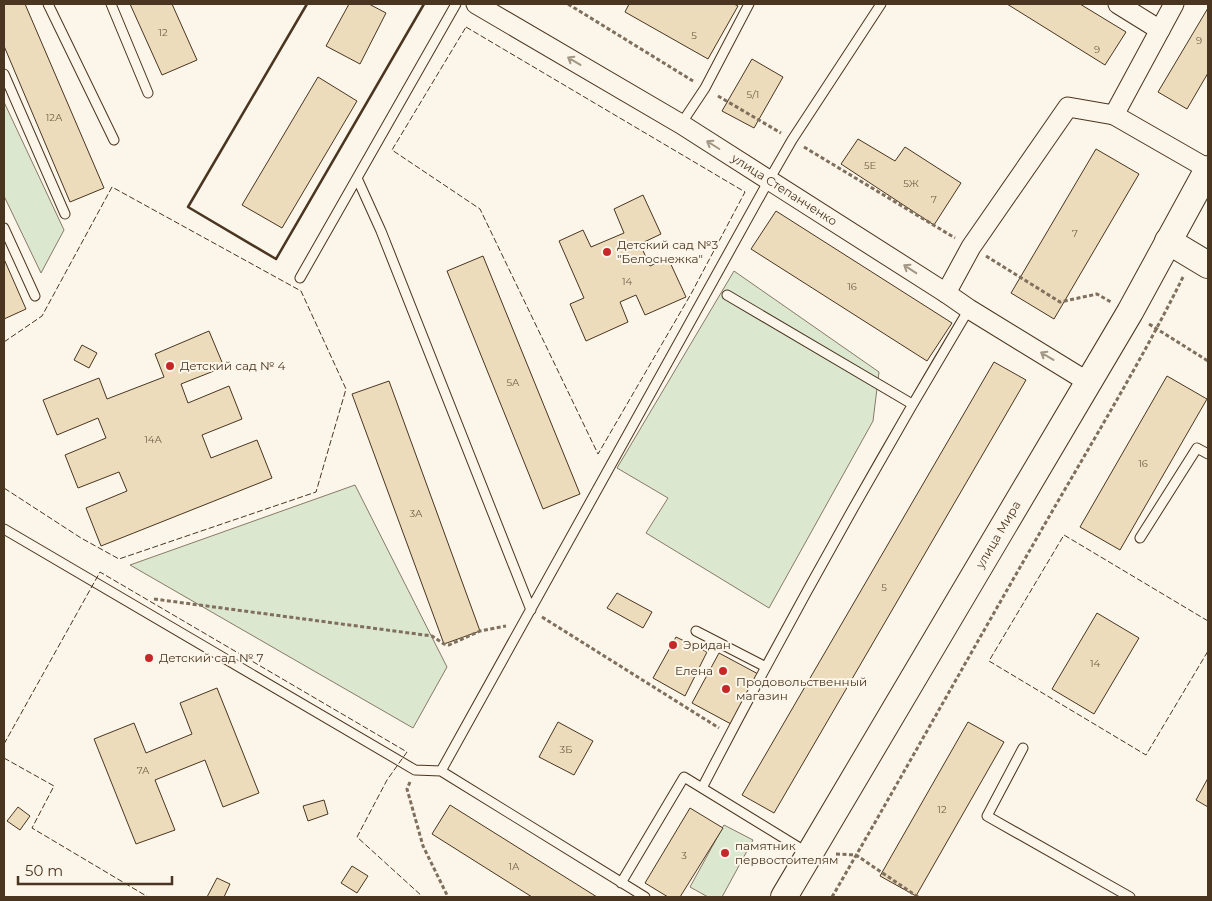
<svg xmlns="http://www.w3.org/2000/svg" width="1212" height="901" font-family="Montserrat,sans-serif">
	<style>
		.green { fill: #dce7d0; stroke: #887966 }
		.building { fill: #ecdcbc; stroke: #4a3520 }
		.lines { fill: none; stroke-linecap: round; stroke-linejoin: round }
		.lane-casing { stroke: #4a3520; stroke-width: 11 }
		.street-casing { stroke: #4a3520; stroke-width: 21 }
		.secondary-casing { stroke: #4a3520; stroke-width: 28 }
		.path { stroke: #7f6f5c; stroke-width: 3; stroke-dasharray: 4 2.5; stroke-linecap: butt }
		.lane { stroke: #fbf6e9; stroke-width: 9 }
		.street { stroke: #fbf6e9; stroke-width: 19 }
		.secondary { stroke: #fbf6e9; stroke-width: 26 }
		.fence { stroke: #4a3520; stroke-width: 1; stroke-dasharray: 6 2.5; stroke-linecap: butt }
		.wall { stroke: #4a3520; stroke-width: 2.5 }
		.oneway { stroke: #a29684 }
		.poi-dot { fill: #c62828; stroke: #fbf6e9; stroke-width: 2 }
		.labels { text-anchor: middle; stroke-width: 4; stroke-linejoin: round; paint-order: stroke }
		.number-label { font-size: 10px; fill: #725f47 }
		.street-label { font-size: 12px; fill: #4a3520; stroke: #fbf6e9 }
		.poi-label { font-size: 12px; fill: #4a3520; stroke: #fbf6e9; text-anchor: start }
	</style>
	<rect width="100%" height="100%" fill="#fbf6e9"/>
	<path class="green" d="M 4,102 L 64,230 L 41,273 L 4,196 Z
		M 734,271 L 879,372 L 873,421 L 769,608 L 646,533 L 668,498 L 617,468 Z
		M 355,485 L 447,667 L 413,728 L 130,565 Z
		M 724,825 L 753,840 L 722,897 L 708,897 L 690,887 Z"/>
	<path class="building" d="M 4,4 L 25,4 L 104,188 L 70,202 L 4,46 Z
		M 130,4 L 172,4 L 197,60 L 162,75 Z
		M 349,4 L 369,4 L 386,13 L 360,64 L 326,46 Z
		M 629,4 L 734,4 L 738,6 L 708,59 L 625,12 Z
		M 1007,4 L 1080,4 L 1126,32 L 1105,65 Z
		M 1208,8 L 1208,73 L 1187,109 L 1158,92 Z
		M 752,59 L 783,77 L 754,128 L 722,111 Z
		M 318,77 L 357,101 L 282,228 L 242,205 Z
		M 858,139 L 895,161 L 905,147 L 961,183 L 934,225 L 841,164 Z
		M 1096,149 L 1139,174 L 1054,319 L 1011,293 Z
		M 643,195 L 661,234 L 640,244 L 650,266 L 668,258 L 686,297 L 645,315 L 636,295 L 620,302 L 628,322 L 586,341 L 570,304 L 584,298 L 559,241 L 583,230 L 591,247 L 624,233 L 614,209 Z
		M 776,211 L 952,323 L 927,361 L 751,249 Z
		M 483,256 L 580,494 L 543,509 L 447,271 Z
		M 4,259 L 26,309 L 4,319 Z
		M 209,331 L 224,367 L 181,384 L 188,403 L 229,386 L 242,419 L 202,435 L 211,458 L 257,440 L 272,478 L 101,546 L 86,508 L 127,491 L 119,472 L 78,488 L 65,455 L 106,438 L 98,418 L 57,435 L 43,400 L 99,378 L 107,399 L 164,377 L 155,354 Z
		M 82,345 L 97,353 L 89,368 L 74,360 Z
		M 994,362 L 1026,380 L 774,813 L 742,795 Z
		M 1167,376 L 1207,399 L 1120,550 L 1080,527 Z
		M 389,381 L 480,631 L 444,644 L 352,394 Z
		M 617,593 L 652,612 L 643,628 L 607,608 Z
		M 1097,613 L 1139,638 L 1094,714 L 1052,689 Z
		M 676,637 L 707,652 L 685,696 L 653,678 Z
		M 719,653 L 760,675 L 731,724 L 692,703 Z
		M 217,688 L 259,793 L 223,807 L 205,760 L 155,780 L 175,830 L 136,844 L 94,739 L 134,723 L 146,753 L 192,734 L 180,703 Z
		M 558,722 L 593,741 L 574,775 L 539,757 Z
		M 968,722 L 1004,742 L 916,896 L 880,876 Z
		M 1208,778 L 1208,807 L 1196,800 Z
		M 324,800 L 328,814 L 308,821 L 303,806 Z
		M 450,805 L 597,897 L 532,897 L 432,834 Z
		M 18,807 L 30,816 L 20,830 L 7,821 Z
		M 690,808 L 723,828 L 680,897 L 668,897 L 645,883 Z
		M 352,866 L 368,876 L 357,893 L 341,883 Z
		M 217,878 L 230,884 L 224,897 L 207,897 Z"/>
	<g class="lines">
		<defs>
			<path id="lane" d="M 48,4 L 114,140
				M 111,4 L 148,93
				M 4,74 L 65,214
				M 681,124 L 705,88 L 749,4
				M 357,178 L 381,231 L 531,610
				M 4,228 L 35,296
				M 300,278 L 456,4
				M 727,295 L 912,404
				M 4,529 L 415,770 L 441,771 L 645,897
				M 1140,538 L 1197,448 L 1208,454
				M 696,631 L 766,667
				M 1023,748 L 987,816 L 1130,897
				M 441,771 L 769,180 L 792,140 L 881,4
				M 808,853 L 702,788 C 786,626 875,466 969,309
				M 621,883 L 684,777 L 702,788"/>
			<g id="street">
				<path id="s1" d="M 476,4 L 681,124 L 946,293 L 969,309 L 1088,382"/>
				<path d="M 1118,4 L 1160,30"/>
				<path d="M 1114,115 L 1174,4"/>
				<path d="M 946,293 L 971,247 L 1068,107 L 1114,115 L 1208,169"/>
			</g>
			<g id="secondary">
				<path d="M 1168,241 L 1208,265"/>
				<path id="s2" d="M 784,897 L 1130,312 L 1208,169"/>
			</g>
		</defs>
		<use href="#lane" class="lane-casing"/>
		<use href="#street" class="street-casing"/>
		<use href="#secondary" class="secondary-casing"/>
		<path class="path" d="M 568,4 L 693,81
			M 718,96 L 781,133
			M 804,147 L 955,238
			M 986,256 L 1060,302 L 1097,294 L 1111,302
			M 1149,324 L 1208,361
			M 154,599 L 432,636 L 444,644 L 449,645 L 480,631 L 506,626
			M 542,617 L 719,728
			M 410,782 L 407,789 L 423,846 L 448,897
			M 836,854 L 856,855 L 918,897
			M 832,897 C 900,780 966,661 1034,543 C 1084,455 1138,368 1183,277"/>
		<use href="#lane" class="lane"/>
		<use href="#street" class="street"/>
		<use href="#secondary" class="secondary"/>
		<path class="fence" d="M 466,27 L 745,192 L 691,294 L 598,454 L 480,209 L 392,150 Z
			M 4,342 L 42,316 L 112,187 L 301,291 L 346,389 L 316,492 L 119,559 L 81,538 L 4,488
			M 1208,621 L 1064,535 L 989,661 L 1146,755 L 1208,651
			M 4,744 L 100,572 L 407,752 L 387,780 L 357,837 L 423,897
			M 4,758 L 54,786 L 32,828 L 148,897"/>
		<path class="wall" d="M 307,4 L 188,207 L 276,259 L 424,4"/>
	</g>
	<defs><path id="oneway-shaft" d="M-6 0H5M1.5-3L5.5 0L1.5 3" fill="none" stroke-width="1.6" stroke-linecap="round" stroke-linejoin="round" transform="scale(1.25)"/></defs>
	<g class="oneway">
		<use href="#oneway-shaft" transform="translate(574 61) rotate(-149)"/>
		<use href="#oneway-shaft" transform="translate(713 145) rotate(-148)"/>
		<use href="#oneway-shaft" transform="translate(910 269) rotate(-147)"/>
		<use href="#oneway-shaft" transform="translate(1047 356) rotate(-149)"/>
	</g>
	<g class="poi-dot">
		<circle cx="607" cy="252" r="5"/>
		<circle cx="170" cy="366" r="5"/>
		<circle cx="673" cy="645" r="5"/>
		<circle cx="149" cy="658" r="5"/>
		<circle cx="723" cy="671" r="5"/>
		<circle cx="726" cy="689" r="5"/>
		<circle cx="725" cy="853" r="5"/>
	</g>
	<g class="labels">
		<g class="number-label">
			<text x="163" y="36">12</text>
			<text x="694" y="39">5</text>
			<text x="1199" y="44">9</text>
			<text x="1097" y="53">9</text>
			<text x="753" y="98">5/1</text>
			<text x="54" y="121">12А</text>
			<text x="870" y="169">5Е</text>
			<text x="911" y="187">5Ж</text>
			<text x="934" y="203">7</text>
			<text x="1075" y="237">7</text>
			<text x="627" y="285">14</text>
			<text x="852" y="290">16</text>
			<text x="513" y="386">5А</text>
			<text x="153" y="443">14А</text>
			<text x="1143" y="467">16</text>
			<text x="416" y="517">3А</text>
			<text x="884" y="591">5</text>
			<text x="1095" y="667">14</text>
			<text x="566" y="753">3Б</text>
			<text x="143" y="774">7А</text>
			<text x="942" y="813">12</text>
			<text x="684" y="859">3</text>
			<text x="514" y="870">1А</text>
		</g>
		<g class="street-label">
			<text dy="4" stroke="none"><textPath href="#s1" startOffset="360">улица Степанченко</textPath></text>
			<text dy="4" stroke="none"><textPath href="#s2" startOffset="421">улица Мира</textPath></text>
		</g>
		<g class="poi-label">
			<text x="617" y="249">Детский сад №3<tspan x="617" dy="14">"Белоснежка"</tspan></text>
			<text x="180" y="370">Детский сад № 4</text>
			<text x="683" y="649">Эридан</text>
			<text x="159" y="662">Детский сад № 7</text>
			<text x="713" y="675" text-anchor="end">Елена</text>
			<text x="736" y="686">Продовольственный<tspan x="736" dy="14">магазин</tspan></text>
			<text x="735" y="850">памятник<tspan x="735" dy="14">первостоителям</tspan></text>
		</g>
	</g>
	<rect width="1212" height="901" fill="none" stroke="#4a3520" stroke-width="10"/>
	<path d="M18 876v8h154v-8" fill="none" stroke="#4a3520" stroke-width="2.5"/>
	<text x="25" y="876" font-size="15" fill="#4a3520" stroke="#fbf6e9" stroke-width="4" paint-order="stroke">50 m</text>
</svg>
